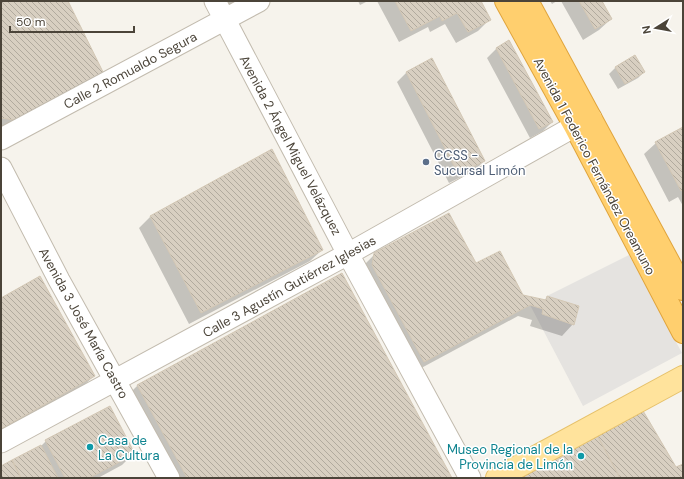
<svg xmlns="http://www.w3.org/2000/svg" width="684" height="479" font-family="'DM Sans',sans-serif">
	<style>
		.parking { fill: #e5e3e0 }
		.shadow { fill: #0003 }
		.building { fill: url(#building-back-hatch); stroke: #d3c7b4 }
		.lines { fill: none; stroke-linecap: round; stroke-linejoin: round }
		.minor-casing { stroke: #c2bbae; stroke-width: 23 }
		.major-casing { stroke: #e6c16a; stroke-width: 24 }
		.highway-casing { stroke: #e0a43c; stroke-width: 24 }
		.minor { stroke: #fff; stroke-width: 21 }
		.major { stroke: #ffe39c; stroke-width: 22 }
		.highway { stroke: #ffcf6e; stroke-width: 22 }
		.service-dot { fill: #5c6f8a; stroke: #fff; stroke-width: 1.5 }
		.culture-dot { fill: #0f9aa8; stroke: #fff; stroke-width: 1.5 }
		.labels { text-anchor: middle; stroke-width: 3; stroke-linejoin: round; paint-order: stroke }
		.street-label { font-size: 13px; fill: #4b4439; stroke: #fff }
		.service-label { font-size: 13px; fill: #4e5e75; stroke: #fff; text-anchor: start }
		.culture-label { font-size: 13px; fill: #0d838f; stroke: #fff; text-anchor: start }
	</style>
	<defs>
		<pattern id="building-back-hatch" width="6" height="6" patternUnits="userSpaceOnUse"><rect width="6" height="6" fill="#d8cfc1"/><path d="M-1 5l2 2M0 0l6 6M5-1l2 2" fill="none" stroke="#b1aa9e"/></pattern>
	</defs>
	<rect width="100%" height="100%" fill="#f6f3ec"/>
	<path class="parking" d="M 629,255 L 682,353 L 583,406 L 530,305 L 543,309 L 542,314 L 574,325 L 579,306 L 547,296 Z"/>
	<path class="shadow" d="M 1,1 L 66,1 L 88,90 L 1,134 Z
		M 224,1 L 242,1 L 228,8 Z
		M 358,1 L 368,1 L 360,5 Z
		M 377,1 L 480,1 L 490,19 L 478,31 L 456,43 L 445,24 L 430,32 L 428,27 L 399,42 Z
		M 550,1 L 557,1 L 552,4 Z
		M 561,1 L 601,1 L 611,19 L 599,30 L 583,40 Z
		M 509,42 L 552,122 L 543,131 L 530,138 L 487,58 L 496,49 Z
		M 432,60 L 484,161 L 475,170 L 449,183 L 397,82 L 406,73 Z
		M 616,67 L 644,72 L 638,78 L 618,89 L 609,74 Z
		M 683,128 L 683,206 L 678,197 L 669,202 L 644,154 L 656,143 Z
		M 150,217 L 322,250 L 310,261 L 189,324 L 139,228 Z
		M 375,254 L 476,264 L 522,296 L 544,301 L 547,297 L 573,324 L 562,336 L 530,326 L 532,320 L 518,316 L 412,373 L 363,266 Z
		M 1,299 L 94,376 L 82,387 L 1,433 Z
		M 138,385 L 451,478 L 170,478 L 126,397 Z
		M 46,441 L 134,453 L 122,465 L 98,478 L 1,478 L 1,467 L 41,446 Z"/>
	<path class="building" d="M 1,1 L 68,1 L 104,74 L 14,120 L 1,118 Z
		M 395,1 L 481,1 L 491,20 L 468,32 L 457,13 L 442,21 L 440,16 L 411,31 Z
		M 579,1 L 602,1 L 612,19 L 595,29 Z
		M 509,40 L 553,122 L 539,129 L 496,48 Z
		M 635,55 L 645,72 L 625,84 L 615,67 Z
		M 432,58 L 485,161 L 458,174 L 406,72 Z
		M 683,127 L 683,190 L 681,191 L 655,142 Z
		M 272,149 L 323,250 L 201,313 L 150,216 Z
		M 449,213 L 476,263 L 500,251 L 523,295 L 546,300 L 547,296 L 579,306 L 574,325 L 542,314 L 543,309 L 530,305 L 424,362 L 372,265 L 374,253 Z
		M 342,273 L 452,478 L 187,478 L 137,385 Z
		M 40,276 L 95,376 L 1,429 L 1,298 Z
		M 110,406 L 135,454 L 89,478 L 65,478 L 45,440 Z
		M 642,409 L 676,467 L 683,464 L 683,478 L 620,478 L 596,433 Z
		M 596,433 L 620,478 L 512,478 Z
		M 41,445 L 58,478 L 21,478 L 12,460 Z
		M 12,460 L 21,478 L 1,478 L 1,466 Z"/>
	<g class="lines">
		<defs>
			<path id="minor" d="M 215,1 L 348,254 L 470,478
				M 1,139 L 259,1
				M 1,168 L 59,280 L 169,478
				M 1,442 L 348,254 L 575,126 L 591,118"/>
			<path id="major" d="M 497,478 L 683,377"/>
			<path id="highway" d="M 506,1 L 575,126 L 683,332
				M 527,1 L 683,289"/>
		</defs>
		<use href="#minor" class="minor-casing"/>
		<use href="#major" class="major-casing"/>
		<use href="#highway" class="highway-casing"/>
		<use href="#minor" class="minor"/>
		<use href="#major" class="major"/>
		<use href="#highway" class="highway"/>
	</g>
	<circle class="service-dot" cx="426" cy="162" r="4"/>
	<g class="culture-dot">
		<circle cx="90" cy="447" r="4"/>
		<circle cx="581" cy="456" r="4"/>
	</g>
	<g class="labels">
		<g class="street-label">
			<text transform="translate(130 70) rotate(-28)" y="5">Calle 2 Romualdo Segura</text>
			<text transform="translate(291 145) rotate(62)" y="5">Avenida 2 Ángel Miguel Velázquez</text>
			<text transform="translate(595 166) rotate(62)" y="5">Avenida 1 Federico Fernández Oreamuno</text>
			<text transform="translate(289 286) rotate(-29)" y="5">Calle 3 Agustín Gutiérrez Iglesias</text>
			<text transform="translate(84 323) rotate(61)" y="5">Avenida 3 José María Castro</text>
		</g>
		<g class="service-label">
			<text x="434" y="160">CCSS -<tspan x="434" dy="15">Sucursal Limón</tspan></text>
		</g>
		<g class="culture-label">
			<text x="98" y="445">Casa de<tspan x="98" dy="15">La Cultura</tspan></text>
			<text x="573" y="454" text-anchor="end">Museo Regional de la<tspan x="573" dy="15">Provincia de Limón</tspan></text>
		</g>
	</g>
	<rect width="684" height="479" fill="none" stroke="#4b4439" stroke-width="4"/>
	<g transform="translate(656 28) rotate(259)" stroke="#ffffff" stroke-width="3" paint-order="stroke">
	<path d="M0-3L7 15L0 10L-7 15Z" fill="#4b4439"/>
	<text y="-6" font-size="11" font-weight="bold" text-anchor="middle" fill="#4b4439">N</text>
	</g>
	<path d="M10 26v6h124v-6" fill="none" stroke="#4b4439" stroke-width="2"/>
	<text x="16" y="26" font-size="12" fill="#4b4439" stroke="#ffffff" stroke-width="3" paint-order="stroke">50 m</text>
</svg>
